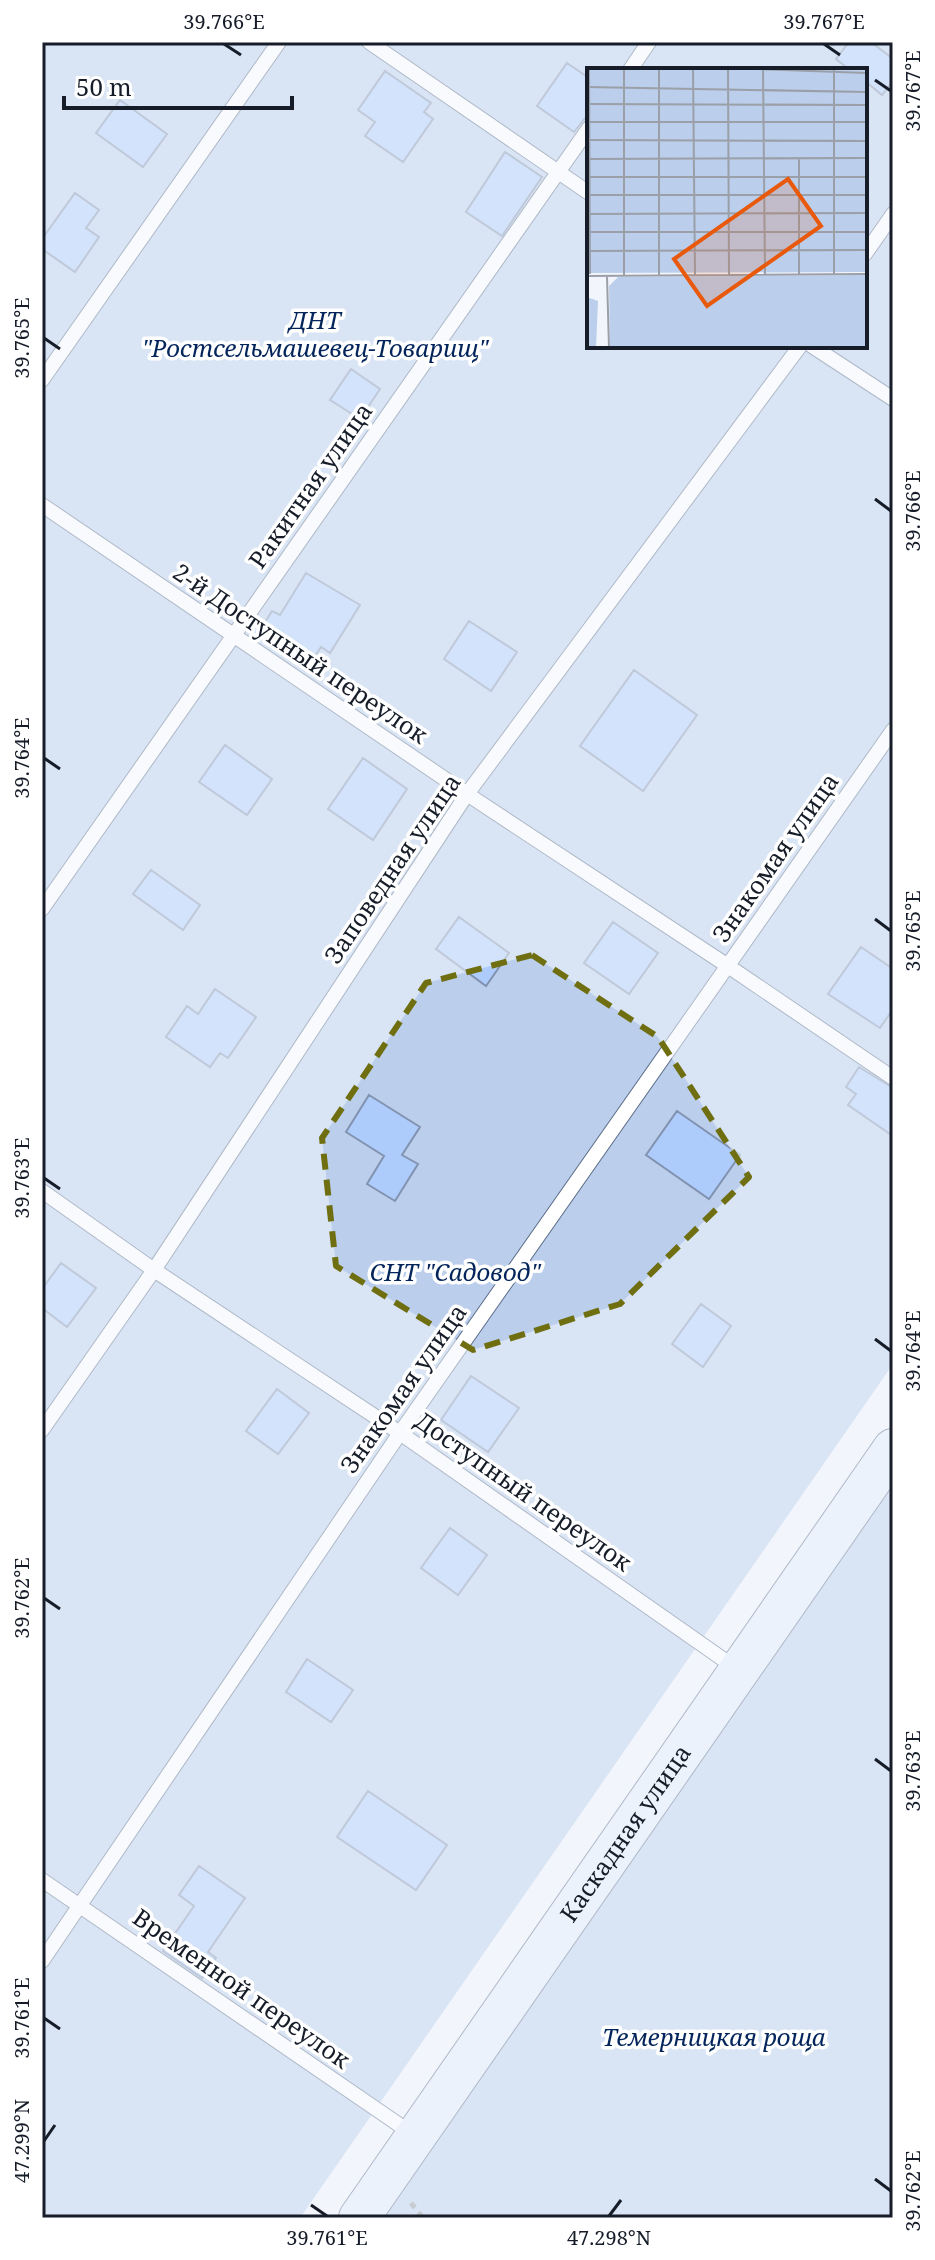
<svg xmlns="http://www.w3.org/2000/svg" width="935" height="2260" font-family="'Noto Serif',serif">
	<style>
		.green { fill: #bbceeb; fill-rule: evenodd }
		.building { fill: #aeccfb; stroke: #8193b0; stroke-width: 2 }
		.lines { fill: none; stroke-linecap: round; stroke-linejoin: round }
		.lane-casing { stroke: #5d6f8a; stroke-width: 16 }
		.secondary-casing { stroke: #5d6f8a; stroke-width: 42 }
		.path { stroke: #91979f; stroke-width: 5; stroke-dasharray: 6 6; stroke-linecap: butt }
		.lane { stroke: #fff; stroke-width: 14 }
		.secondary { stroke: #e4edfd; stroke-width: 40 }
		.marked { fill: none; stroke: #6f6f11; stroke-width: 6; stroke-dasharray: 16 10; stroke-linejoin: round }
		.ticks { fill: none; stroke: #161d29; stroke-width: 3 }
		.labels { text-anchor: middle; stroke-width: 7; stroke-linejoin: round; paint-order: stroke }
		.park-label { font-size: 24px; font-style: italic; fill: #03255b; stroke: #fff }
		.street-label { font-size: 24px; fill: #161d29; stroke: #fff }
		.inset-road { fill: none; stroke: #9a9fa8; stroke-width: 2 }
		.view { fill: #e8590c; fill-opacity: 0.15; stroke: #e8590c; stroke-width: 4 }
		.inset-edge { fill: none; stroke: #161d29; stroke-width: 4 }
		.neatline { fill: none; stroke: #161d29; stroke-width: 3 }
		.ticks-label { font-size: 20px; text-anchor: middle; fill: #161d29 }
	</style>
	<rect width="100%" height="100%" fill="#f2f6fc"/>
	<path class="green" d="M 42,42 L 893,42 L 893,1364 L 300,2218 L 42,2218 ZM 589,70 L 865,70 L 865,346 L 589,346 Z
		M 893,1460 L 893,2218 L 374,2218 Z"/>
	<path class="building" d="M 849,42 L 871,42 L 893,59 L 893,81 L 882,95 L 865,81 L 865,70 L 850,70 L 836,59 Z
		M 567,63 L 589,78 L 589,113 L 574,132 L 537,106 Z
		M 385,71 L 431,103 L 424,112 L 433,119 L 403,162 L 365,136 L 375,122 L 358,110 Z
		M 120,100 L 167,134 L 143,167 L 96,133 Z
		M 505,152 L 542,177 L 502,236 L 466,212 Z
		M 75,193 L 99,210 L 86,228 L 99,237 L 75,272 L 42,249 L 42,239 Z
		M 351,369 L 380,389 L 360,419 L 330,400 Z
		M 306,573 L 360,605 L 330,653 L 321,647 L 310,664 L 259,632 L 272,611 L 280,615 Z
		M 469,621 L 517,652 L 491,691 L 444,659 Z
		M 634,670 L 697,715 L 643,791 L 580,746 Z
		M 225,745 L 272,779 L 247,815 L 199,782 Z
		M 363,758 L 407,789 L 373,840 L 328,809 Z
		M 151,870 L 200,905 L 183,930 L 133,894 Z
		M 459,917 L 509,953 L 486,986 L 436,949 Z
		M 613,922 L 658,953 L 629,994 L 584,963 Z
		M 861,947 L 893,969 L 893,1009 L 880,1028 L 828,994 Z
		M 215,989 L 256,1017 L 228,1058 L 220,1053 L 210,1067 L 166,1037 L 187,1006 L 198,1014 Z
		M 859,1067 L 893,1088 L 893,1136 L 848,1105 L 856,1094 L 846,1087 Z
		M 369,1095 L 420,1127 L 402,1155 L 418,1164 L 395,1201 L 367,1184 L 384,1156 L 346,1132 Z
		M 677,1111 L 740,1155 L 709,1199 L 646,1155 Z
		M 61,1263 L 96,1288 L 67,1327 L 42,1308 L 42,1289 Z
		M 701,1304 L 731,1326 L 703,1367 L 672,1344 Z
		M 471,1376 L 519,1408 L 488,1452 L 441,1420 Z
		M 277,1389 L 309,1413 L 278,1454 L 246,1431 Z
		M 450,1528 L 487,1555 L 458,1595 L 421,1568 Z
		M 307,1659 L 353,1690 L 331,1722 L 286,1692 Z
		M 368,1791 L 447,1845 L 416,1890 L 337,1837 Z
		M 199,1866 L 245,1898 L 208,1952 L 216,1958 L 202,1978 L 163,1951 L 194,1906 L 179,1895 Z"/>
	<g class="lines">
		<defs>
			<path id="lane" d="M 369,42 L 589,193
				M 630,70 L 649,42
				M 865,254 L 893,214
				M 812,346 L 893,399
				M 42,380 L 279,42
				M 42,505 L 467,794 L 728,966 L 893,1078
				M 42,909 L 589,128
				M 42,1191 L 154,1270 L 400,1433 L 737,1669
				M 42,1430 L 154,1270 L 467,794 L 800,346
				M 42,1880 L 414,2135
				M 42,1961 L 400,1433 L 893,730"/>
			<g id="secondary">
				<path id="s1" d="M 359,2218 L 893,1449"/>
			</g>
		</defs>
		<use href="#lane" class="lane-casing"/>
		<use href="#secondary" class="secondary-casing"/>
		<path class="path" d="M 411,2203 L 423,2218"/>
		<use href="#lane" class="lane"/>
		<use href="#secondary" class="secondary"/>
	</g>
	<path d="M0 0H935V2260H0ZM 532,955 L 658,1037 L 749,1177 L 620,1304 L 473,1350 L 336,1266 L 322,1138 L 426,983 Z" fill="#f2f6fc" fill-opacity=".55" fill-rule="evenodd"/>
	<path class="marked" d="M 532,955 L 658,1037 L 749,1177 L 620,1304 L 473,1350 L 336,1266 L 322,1138 L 426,983 Z"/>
	<path class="ticks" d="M 224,44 L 241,55M 824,44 L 840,55M 875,80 L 891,91M 44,338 L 60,349M 875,499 L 891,511M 44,758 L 60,769M 875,919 L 891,931M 44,1178 L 60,1189M 875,1339 L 891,1351M 44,1598 L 60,1609M 875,1759 L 891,1771M 44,2018 L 60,2029M 44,2141 L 55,2125M 875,2179 L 891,2191M 311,2205 L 327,2216M 609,2216 L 621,2200"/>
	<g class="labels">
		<g class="park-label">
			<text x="315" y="329">ДНТ<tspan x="315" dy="28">"Ростсельмашевец-Товарищ"</tspan></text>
			<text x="455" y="1281">СНТ "Садовод"</text>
			<text x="714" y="2046">Темерницкая роща</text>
		</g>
		<g class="street-label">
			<text transform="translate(311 486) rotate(-55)" y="8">Ракитная улица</text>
			<text transform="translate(300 654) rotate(34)" y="8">2-й Доступный переулок</text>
			<text transform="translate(776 858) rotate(-55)" y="8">Знакомая улица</text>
			<text transform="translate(393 869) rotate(-56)" y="8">Заповедная улица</text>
			<text transform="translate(404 1389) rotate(-55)" y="8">Знакомая улица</text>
			<text transform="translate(523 1492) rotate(35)" y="8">Доступный переулок</text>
			<text dy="8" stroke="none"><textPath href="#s1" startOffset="468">Каскадная улица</textPath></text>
			<text transform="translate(241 1989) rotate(35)" y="8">Временной переулок</text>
		</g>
	</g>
	<g transform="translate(587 68)">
		<rect width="280" height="280" fill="#f2f6fc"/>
		<path d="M 0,0 L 280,0 L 280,204 L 0,205 ZM 280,207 L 280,280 L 23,280 L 22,218 L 31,209 ZM 0,229 L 11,233 L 9,280 L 0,280 Z" fill="#bbceeb"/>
		<path class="inset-road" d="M 2,0 L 3,206M 22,0 L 62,0M 96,0 L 126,0M 106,0 L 108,207M 141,0 L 142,207M 144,0 L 280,5M 176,0 L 178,207M 247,0 L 247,207M 0,19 L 280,24M 0,36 L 280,37M 0,54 L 280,54M 0,72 L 280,73M 0,91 L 280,90M 0,109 L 280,109M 0,127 L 280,127M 0,146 L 280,145M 0,164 L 280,164M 0,183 L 280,182M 212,207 L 212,90M 0,208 L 280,206M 20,208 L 22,280M 37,208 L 37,0M 72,208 L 72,0"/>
		<path class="view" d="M 201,111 L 234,158 L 120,238 L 87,191 Z"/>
		<rect width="280" height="280" class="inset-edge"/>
	</g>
	<rect width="935" height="2260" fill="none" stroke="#ffffff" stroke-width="88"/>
	<path d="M64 96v12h228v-12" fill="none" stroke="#161d29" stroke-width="4"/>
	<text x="76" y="96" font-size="24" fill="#161d29" stroke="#ffffff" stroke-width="6" paint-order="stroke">50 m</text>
	<rect x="44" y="44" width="847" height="2172" class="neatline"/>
	<g class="ticks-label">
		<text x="224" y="29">39.766°E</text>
		<text x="824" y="29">39.767°E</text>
		<text transform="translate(913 91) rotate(-90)" y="7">39.767°E</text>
		<text transform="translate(22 338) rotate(-90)" y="7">39.765°E</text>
		<text transform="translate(913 511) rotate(-90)" y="7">39.766°E</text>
		<text transform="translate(22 758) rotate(-90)" y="7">39.764°E</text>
		<text transform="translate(913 931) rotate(-90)" y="7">39.765°E</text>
		<text transform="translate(22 1178) rotate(-90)" y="7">39.763°E</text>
		<text transform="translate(913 1351) rotate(-90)" y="7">39.764°E</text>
		<text transform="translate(22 1598) rotate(-90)" y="7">39.762°E</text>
		<text transform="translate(913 1771) rotate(-90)" y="7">39.763°E</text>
		<text transform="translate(22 2018) rotate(-90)" y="7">39.761°E</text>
		<text transform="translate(22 2141) rotate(-90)" y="7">47.299°N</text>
		<text transform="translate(913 2191) rotate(-90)" y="7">39.762°E</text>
		<text x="327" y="2245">39.761°E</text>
		<text x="609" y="2245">47.298°N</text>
	</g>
</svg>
